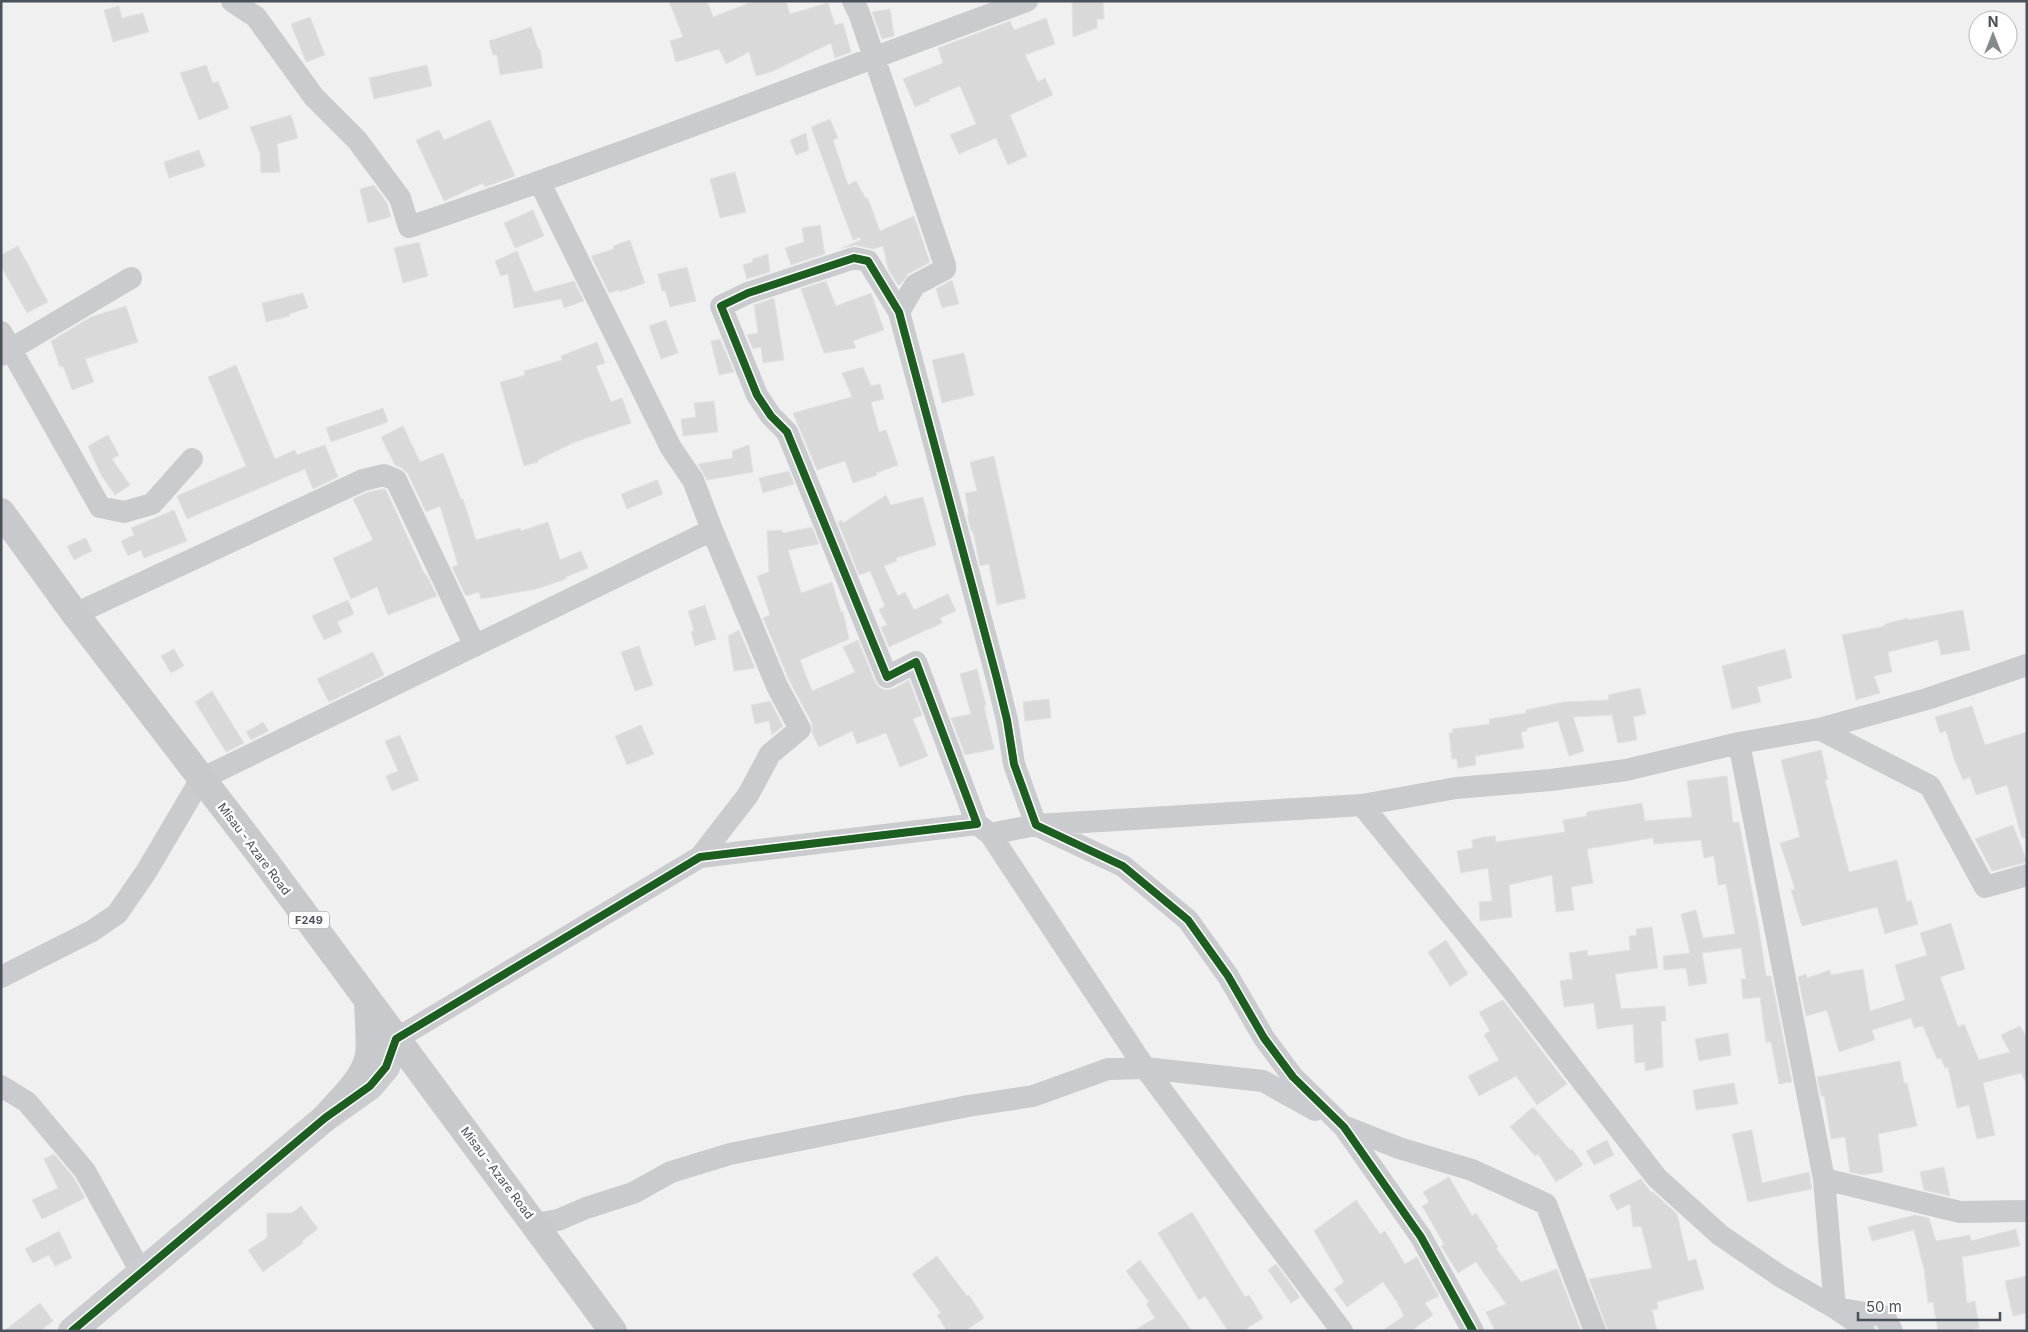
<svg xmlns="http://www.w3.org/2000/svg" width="2028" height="1332" font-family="Inter,sans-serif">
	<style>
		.building { fill: #d9d9da; stroke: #e2e2e3 }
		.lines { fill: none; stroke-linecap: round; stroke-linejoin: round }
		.street { stroke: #cacbce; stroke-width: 22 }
		.secondary { stroke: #cbcccf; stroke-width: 28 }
		.primary { stroke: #c7c9cc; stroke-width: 28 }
		.cycleway-casing { stroke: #fff; stroke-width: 11 }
		.cycleway { stroke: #1b5e20; stroke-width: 8 }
		.labels { text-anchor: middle; stroke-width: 5; stroke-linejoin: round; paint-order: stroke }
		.shield { fill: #fff; stroke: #80858c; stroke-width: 1 }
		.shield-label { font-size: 11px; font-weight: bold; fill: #49515a }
		.street-label { font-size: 12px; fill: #49515a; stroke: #fff }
	</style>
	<rect width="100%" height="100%" fill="#f0f0f0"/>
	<path class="building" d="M 669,1 L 707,1 L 713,17 L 754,1 L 786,1 L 790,14 L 828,3 L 835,25 L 843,23 L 851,52 L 835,58 L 831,43 L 771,72 L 756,76 L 749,52 L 726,64 L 719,49 L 676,62 L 670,41 L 683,37 Z
		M 1072,1 L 1103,1 L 1104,19 L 1097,19 L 1097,28 L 1073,37 Z
		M 119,6 L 122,18 L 143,13 L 149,32 L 113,42 L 104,10 Z
		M 890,9 L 894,36 L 882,39 L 872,12 Z
		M 310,17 L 325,55 L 306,62 L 291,24 Z
		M 1046,18 L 1055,44 L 1025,55 L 1038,82 L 1045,78 L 1053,95 L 1010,115 L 1027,156 L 1008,165 L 996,138 L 959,154 L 950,135 L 976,124 L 960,86 L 929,99 L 930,101 L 915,107 L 903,79 L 943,63 L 938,48 L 1010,21 L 1014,30 Z
		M 531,27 L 538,49 L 540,49 L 543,68 L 500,75 L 497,55 L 493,55 L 489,41 Z
		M 206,65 L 213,83 L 218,81 L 229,108 L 199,120 L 180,73 Z
		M 427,65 L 432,86 L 374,99 L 369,78 Z
		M 291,115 L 298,138 L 277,144 L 280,172 L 261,173 L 260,153 L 250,127 Z
		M 830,119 L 838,138 L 833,140 L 848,185 L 856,181 L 866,199 L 868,199 L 880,231 L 914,216 L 930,262 L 908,274 L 900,285 L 898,285 L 888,269 L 883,246 L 873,249 L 856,245 L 842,248 L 861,240 L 860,237 L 853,240 L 811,127 Z
		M 490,120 L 515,176 L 485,187 L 483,183 L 444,201 L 416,140 L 439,130 L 444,140 Z
		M 806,133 L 809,150 L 796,155 L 790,140 Z
		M 199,150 L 205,166 L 169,178 L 164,162 Z
		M 735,172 L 746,212 L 720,218 L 710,179 Z
		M 374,185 L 387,203 L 391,217 L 368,223 L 360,189 Z
		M 533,210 L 544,236 L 515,248 L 504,223 Z
		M 820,225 L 825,254 L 791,265 L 785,248 L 804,242 L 802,228 Z
		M 630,240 L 645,283 L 619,292 L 619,290 L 609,293 L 591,256 L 614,249 L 613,246 Z
		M 419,242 L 428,276 L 403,283 L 394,248 Z
		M 18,246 L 48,302 L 27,313 L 1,266 L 1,255 Z
		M 517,251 L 534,292 L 574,281 L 584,301 L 564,308 L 561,299 L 514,308 L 508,274 L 501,276 L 495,261 Z
		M 768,254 L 770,272 L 747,279 L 743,265 L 753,262 L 752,259 Z
		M 687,267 L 696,301 L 670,307 L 665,290 L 662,291 L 658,274 Z
		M 952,280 L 959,304 L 942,308 L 936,289 Z
		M 826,281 L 836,306 L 871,293 L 884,330 L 853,341 L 856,348 L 824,353 L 801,289 Z
		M 303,293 L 308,308 L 289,314 L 290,316 L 266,322 L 262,303 Z
		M 774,298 L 784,360 L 763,363 L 761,347 L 753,349 L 747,335 L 758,333 L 754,305 Z
		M 126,306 L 138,342 L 85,359 L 94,382 L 72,390 L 63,366 L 60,367 L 51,341 L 91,317 Z
		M 666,320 L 678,353 L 661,359 L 649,326 Z
		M 720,339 L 734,372 L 719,375 L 711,341 Z
		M 597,342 L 605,363 L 596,366 L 611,402 L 622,398 L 631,423 L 575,442 L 538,460 L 538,462 L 524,466 L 500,382 L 525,375 L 524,371 L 562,360 L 561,356 Z
		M 964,353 L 974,395 L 942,403 L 932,360 Z
		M 236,365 L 275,459 L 295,450 L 297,455 L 325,445 L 338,477 L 313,489 L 305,469 L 187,519 L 177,496 L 246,466 L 208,377 Z
		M 863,367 L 871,386 L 880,384 L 884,399 L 871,402 L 879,432 L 886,430 L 898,465 L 876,473 L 877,475 L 853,483 L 845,461 L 817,470 L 793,413 L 852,397 L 842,373 Z
		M 714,401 L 718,432 L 683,436 L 681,419 L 696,417 L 694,403 Z
		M 383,408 L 388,422 L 331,442 L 326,428 Z
		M 403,426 L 420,462 L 443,453 L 461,499 L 463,499 L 476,540 L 520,528 L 521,531 L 548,522 L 560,560 L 581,551 L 588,568 L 566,577 L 566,579 L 536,589 L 481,599 L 479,592 L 466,596 L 452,567 L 458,565 L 440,506 L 426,512 L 408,474 L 402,468 L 395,465 L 381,437 Z
		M 108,435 L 119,455 L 112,459 L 130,485 L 115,495 L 101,475 L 88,446 Z
		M 749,445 L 753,472 L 707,480 L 698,464 L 733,458 L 732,451 Z
		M 994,456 L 1026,598 L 997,605 L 989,564 L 980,566 L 973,531 L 971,531 L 967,514 L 969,514 L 965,493 L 977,491 L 970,462 Z
		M 789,471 L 794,484 L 763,493 L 759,478 Z
		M 657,480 L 663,494 L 627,509 L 621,494 Z
		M 383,489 L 386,490 L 425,575 L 426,574 L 437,596 L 388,615 L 377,587 L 351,599 L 333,558 L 373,540 L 353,499 L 368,492 Z
		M 886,495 L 891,505 L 923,497 L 936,545 L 896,558 L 897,561 L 884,566 L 898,596 L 905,592 L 914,610 L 948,594 L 956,611 L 940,618 L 942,623 L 889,647 L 881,627 L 887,625 L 879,610 L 885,606 L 870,571 L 859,575 L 838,522 L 842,520 L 843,523 Z
		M 174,510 L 187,541 L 144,558 L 141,550 L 128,556 L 121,541 L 134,535 L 131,528 Z
		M 812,527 L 819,544 L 788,550 L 801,593 L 832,582 L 841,612 L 843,612 L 849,639 L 800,660 L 812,691 L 855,672 L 843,647 L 858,640 L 875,682 L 879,687 L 884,690 L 893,689 L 909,680 L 922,715 L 913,719 L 928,756 L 900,767 L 886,733 L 857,744 L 852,731 L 819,747 L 812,733 L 812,723 L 789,680 L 763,618 L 770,615 L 757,576 L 769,572 L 767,531 L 782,530 L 783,533 Z
		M 86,538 L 92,551 L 74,560 L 67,546 Z
		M 348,600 L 354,614 L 337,622 L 342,632 L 324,640 L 312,616 Z
		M 705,605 L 716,639 L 695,646 L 691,632 L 694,630 L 688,611 Z
		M 1963,610 L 1970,650 L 1941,655 L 1938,640 L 1888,652 L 1892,672 L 1874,676 L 1880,693 L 1856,700 L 1842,635 L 1885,626 L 1885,624 L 1908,618 L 1908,620 Z
		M 739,630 L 755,668 L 734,671 L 728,636 Z
		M 639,646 L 653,685 L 635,691 L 621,652 Z
		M 174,649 L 184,666 L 171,673 L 161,656 Z
		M 1785,649 L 1792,678 L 1757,687 L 1761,702 L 1732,709 L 1722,666 Z
		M 373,652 L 384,675 L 329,702 L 317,679 Z
		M 977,669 L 986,705 L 984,706 L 994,749 L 965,755 L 951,718 L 971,714 L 960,674 Z
		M 1640,688 L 1646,714 L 1633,717 L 1637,740 L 1618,743 L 1612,715 L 1573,717 L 1584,751 L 1569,756 L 1558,721 L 1527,728 L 1527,731 L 1521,732 L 1524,748 L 1475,756 L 1476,765 L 1458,768 L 1457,759 L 1452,759 L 1449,733 L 1453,733 L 1452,729 L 1490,724 L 1489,719 L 1526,713 L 1526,710 L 1564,702 L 1609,700 L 1608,695 Z
		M 212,691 L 244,743 L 226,752 L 195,702 Z
		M 1049,699 L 1051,718 L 1025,721 L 1023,702 Z
		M 770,701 L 783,726 L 772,735 L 769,721 L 755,724 L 751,705 Z
		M 1972,706 L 1985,745 L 2027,732 L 2027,838 L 2022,838 L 2007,785 L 1976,795 L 1970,777 L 1963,780 L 1954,759 L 1946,731 L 1940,733 L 1935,717 Z
		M 263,722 L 269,731 L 251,740 L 246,732 Z
		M 641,725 L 654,754 L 627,765 L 615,736 Z
		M 400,735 L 419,780 L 392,791 L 386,776 L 398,771 L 385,741 Z
		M 1821,750 L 1828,779 L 1825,780 L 1849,872 L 1897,860 L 1907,902 L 1911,900 L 1918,924 L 1885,934 L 1877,907 L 1802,926 L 1791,890 L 1795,889 L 1780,843 L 1800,837 L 1781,760 Z
		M 1727,776 L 1733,823 L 1739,822 L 1759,928 L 1766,976 L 1771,976 L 1792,1082 L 1779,1084 L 1771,1042 L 1766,1042 L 1760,997 L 1743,999 L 1741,979 L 1746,979 L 1741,948 L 1702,953 L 1707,983 L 1689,986 L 1686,968 L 1664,970 L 1663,956 L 1690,953 L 1681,914 L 1696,910 L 1703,938 L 1735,934 L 1726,884 L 1718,885 L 1714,856 L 1704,858 L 1701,840 L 1654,844 L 1653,838 L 1587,849 L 1593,883 L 1571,887 L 1574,910 L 1556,912 L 1552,875 L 1509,885 L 1512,917 L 1480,921 L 1479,902 L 1492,901 L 1488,868 L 1461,873 L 1457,851 L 1473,848 L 1472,840 L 1484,837 L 1495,836 L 1496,842 L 1565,832 L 1563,820 L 1587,816 L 1587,812 L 1642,803 L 1645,821 L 1692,817 L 1687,781 Z
		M 2013,825 L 2027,862 L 1992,871 L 1975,839 Z
		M 1951,923 L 1965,969 L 1940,977 L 1958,1027 L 1964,1024 L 1979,1060 L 2010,1052 L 2001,1035 L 2020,1026 L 2027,1038 L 2027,1084 L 2021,1073 L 1983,1083 L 1995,1135 L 1977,1139 L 1969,1105 L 1957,1108 L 1948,1067 L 1945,1068 L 1941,1058 L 1937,1059 L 1923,1026 L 1914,1028 L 1911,1018 L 1872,1030 L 1875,1040 L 1839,1052 L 1827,1010 L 1806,1016 L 1798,977 L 1806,974 L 1807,978 L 1830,970 L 1831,975 L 1863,969 L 1870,1011 L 1905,1000 L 1895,965 L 1927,955 L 1920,933 Z
		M 1652,927 L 1658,968 L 1615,974 L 1621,1009 L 1665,1006 L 1666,1021 L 1661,1021 L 1663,1067 L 1645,1071 L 1645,1062 L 1635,1063 L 1633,1024 L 1597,1029 L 1594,1003 L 1564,1007 L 1560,981 L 1573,979 L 1569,953 L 1587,950 L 1588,956 L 1630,950 L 1629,936 L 1637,935 L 1636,929 Z
		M 1446,940 L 1468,974 L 1450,986 L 1428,952 Z
		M 1503,1000 L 1567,1084 L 1537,1105 L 1516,1076 L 1479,1096 L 1468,1076 L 1499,1060 L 1484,1035 L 1490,1031 L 1479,1012 Z
		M 1728,1033 L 1731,1055 L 1699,1061 L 1695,1039 Z
		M 1900,1061 L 1904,1083 L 1907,1083 L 1917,1126 L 1878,1134 L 1883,1172 L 1864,1175 L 1850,1172 L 1845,1137 L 1831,1139 L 1824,1096 L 1821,1096 L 1817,1077 Z
		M 1734,1083 L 1738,1104 L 1696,1110 L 1693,1090 Z
		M 1533,1107 L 1570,1150 L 1572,1149 L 1583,1165 L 1556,1182 L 1538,1154 L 1535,1156 L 1510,1127 Z
		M 1752,1130 L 1762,1183 L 1809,1172 L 1812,1189 L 1748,1202 L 1732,1134 Z
		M 1607,1140 L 1614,1155 L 1594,1165 L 1586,1151 Z
		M 54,1154 L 74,1178 L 85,1198 L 42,1219 L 32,1200 L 58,1188 L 44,1159 Z
		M 1944,1167 L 1950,1196 L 1924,1190 L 1920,1172 Z
		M 1449,1177 L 1472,1216 L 1476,1213 L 1498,1247 L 1496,1248 L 1521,1282 L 1557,1269 L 1581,1331 L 1495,1331 L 1486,1312 L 1506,1304 L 1476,1262 L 1458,1273 L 1441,1246 L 1444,1244 L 1422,1206 L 1429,1202 L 1423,1192 Z
		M 1641,1179 L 1651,1192 L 1653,1192 L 1677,1214 L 1688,1261 L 1696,1259 L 1704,1289 L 1657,1302 L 1658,1309 L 1652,1310 L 1657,1331 L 1608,1331 L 1589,1279 L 1652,1268 L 1641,1226 L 1633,1227 L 1630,1204 L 1617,1210 L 1609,1195 Z
		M 1356,1200 L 1380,1234 L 1385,1231 L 1405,1264 L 1417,1257 L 1439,1296 L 1425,1303 L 1433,1315 L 1411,1331 L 1382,1331 L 1404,1316 L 1397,1302 L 1383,1282 L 1347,1307 L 1334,1289 L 1344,1282 L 1314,1231 Z
		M 301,1206 L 318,1229 L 302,1241 L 303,1243 L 263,1272 L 248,1250 L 267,1238 L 267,1213 L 292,1213 Z
		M 1192,1212 L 1245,1297 L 1249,1295 L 1263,1318 L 1243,1331 L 1228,1331 L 1205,1296 L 1199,1300 L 1158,1233 Z
		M 1915,1215 L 1929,1218 L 1936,1241 L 1970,1235 L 1971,1241 L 2016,1229 L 2020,1246 L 1962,1257 L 1967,1303 L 1975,1301 L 1979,1328 L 1965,1331 L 1938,1331 L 1933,1302 L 1928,1303 L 1924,1269 L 1914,1230 L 1872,1241 L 1868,1227 Z
		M 59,1231 L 72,1258 L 55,1266 L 49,1255 L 33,1263 L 25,1249 Z
		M 937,1256 L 967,1296 L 969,1295 L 984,1318 L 965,1331 L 947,1331 L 937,1315 L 941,1313 L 912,1274 Z
		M 1140,1260 L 1192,1331 L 1133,1331 L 1155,1318 L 1146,1304 L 1149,1302 L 1126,1271 Z
		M 1276,1264 L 1300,1297 L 1291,1303 L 1268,1270 Z
		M 2027,1276 L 2027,1313 L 2013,1316 L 2005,1281 Z
		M 40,1303 L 53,1321 L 40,1331 L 4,1331 Z"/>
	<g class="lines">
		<path class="street" d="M 232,1 L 256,17 L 314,97 L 357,140 L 400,198 L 409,227 C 617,157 821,76 1027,1
			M 853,1 L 859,13 L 945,265 L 945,269 L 915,285 L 899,312
			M 540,183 L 671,448 L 693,480 L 712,530 L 777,686 L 800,729 L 770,754 L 748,795 L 700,857
			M 1,332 L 100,507 L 124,512 L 152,504 L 192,459
			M 1,355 L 131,278
			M 75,614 L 363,480 L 384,475 L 396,480 L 475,646
			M 1819,729 L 1930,786 L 1985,887 L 2027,875
			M 1739,743 L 1824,1179 L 1835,1308 L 1863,1327 L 1864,1331
			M 1362,805 L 1505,981 L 1657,1178 L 1720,1235 L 1780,1276 L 1835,1308 L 1884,1316 L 1892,1331
			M 977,824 L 990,834 L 1036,825 L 1362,805 L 1456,788 L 1551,780 L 1626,770 L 1739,743 L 1819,729 L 1927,699 L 2027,665
			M 990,834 L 1145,1068 L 1342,1331
			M 1,977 L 92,931 L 117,914 L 146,872 L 201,779 L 712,530
			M 396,1039 L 700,857 L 977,824 L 916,662 L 887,677 L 787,432 L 771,416 L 757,395 L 721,306 L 748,293 L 854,258 L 868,261 L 899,312 L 997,679 L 1007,720 L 1014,764 L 1036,825 L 1123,866 L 1188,920 L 1228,976 L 1264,1038 L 1293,1077 L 1344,1127 L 1421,1237 L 1473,1331
			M 1,1086 L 27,1102 L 85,1171 L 141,1272
			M 1343,1126 L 1399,1148 L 1472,1170 L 1546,1204 L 1595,1331
			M 1824,1179 L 1960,1212 L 2027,1211
			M 535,1224 L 558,1220 L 586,1208 L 633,1193 L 671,1172 L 730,1154 L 968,1106 L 1033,1096 L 1108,1069 L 1145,1068 L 1263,1081 L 1315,1110"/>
		<path class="secondary" d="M 72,1331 L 325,1118 L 370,1086 L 386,1067 L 396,1039"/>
		<path class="primary" d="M 1,512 L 75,614 L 262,857 L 613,1331
			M 325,1118 C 340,1100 365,1079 369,1055 C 371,1041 368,1015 368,1000"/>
		<defs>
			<path id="cycleway" d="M 72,1331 L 325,1118 L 370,1086 L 386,1067 L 396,1039 L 700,857 L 977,824 L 916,662 L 887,677 L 787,432 L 771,416 L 757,395 L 721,306 L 748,293 L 854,258 L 868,261 L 899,312 L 997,679 L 1007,720 L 1014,764 L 1036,825 L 1123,866 L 1188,920 L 1228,976 L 1264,1038 L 1293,1077 L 1344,1127 L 1421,1237 L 1473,1331"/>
		</defs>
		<use href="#cycleway" class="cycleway-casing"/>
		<use href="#cycleway" class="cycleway"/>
	</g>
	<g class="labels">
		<rect class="shield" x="289" y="911.5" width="40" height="17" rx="4"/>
		<g class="shield-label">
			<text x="309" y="924">F249</text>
		</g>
		<g class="street-label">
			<text transform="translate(254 849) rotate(53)" y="4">Misau - Azare Road</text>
			<text transform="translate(497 1173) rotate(53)" y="4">Misau - Azare Road</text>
		</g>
	</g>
	<rect width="2028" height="1332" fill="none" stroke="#49515a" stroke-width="5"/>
	<g transform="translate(1993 35)"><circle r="24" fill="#ffffff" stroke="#b6b9bd"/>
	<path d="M0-4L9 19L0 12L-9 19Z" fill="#83898e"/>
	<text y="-8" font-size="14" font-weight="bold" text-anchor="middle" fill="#49515a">N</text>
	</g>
	<path d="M1858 1312v8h142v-8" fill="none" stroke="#49515a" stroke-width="2.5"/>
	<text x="1866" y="1312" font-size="15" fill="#49515a" stroke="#ffffff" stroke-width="4" paint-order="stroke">50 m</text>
</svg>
